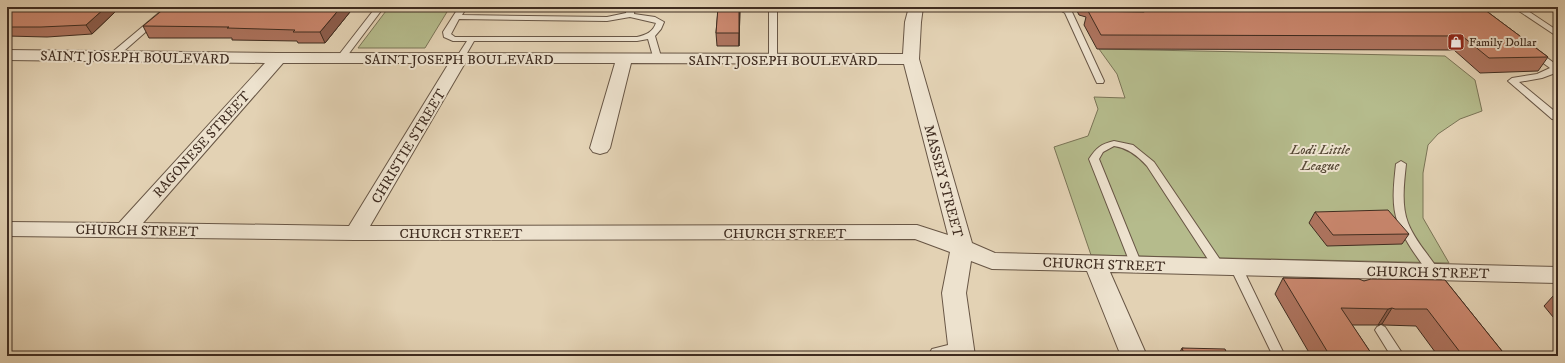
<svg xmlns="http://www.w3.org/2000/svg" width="1565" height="363" font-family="'IM FELL DW Pica',serif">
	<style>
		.green { fill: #b5bb8c; stroke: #7a7456 }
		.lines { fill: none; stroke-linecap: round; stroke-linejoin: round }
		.lane-casing { stroke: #685645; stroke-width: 2 }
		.street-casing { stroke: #685645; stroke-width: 2 }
		.lane { fill: #ede2ce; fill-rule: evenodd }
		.street { fill: #ede2ce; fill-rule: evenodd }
		.wall { fill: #ae745f; stroke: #3f2c20 }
		.shaded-wall { fill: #8d5e4d; stroke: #3f2c20 }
		.building { fill: #ca876e; stroke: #3f2c20 }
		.labels { text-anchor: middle; stroke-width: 4; stroke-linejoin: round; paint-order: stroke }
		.far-poi-label { font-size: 12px; fill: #3f2c20; stroke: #ede2ce; text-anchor: start }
		.street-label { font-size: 14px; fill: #3f2c20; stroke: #ede2ce }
		.park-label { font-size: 14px; font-style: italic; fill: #574936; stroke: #ede2ce }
	</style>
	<rect width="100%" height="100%" fill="#e3d2b4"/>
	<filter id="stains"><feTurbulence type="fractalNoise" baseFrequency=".005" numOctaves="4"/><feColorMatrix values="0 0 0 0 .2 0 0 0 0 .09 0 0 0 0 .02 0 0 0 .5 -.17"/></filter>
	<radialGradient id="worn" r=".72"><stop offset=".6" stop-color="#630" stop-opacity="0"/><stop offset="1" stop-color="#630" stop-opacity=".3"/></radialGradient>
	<path class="green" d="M 389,7 L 450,7 L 425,48 L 358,48 Z
		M 1099,49 L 1445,56 L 1475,80 L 1482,111 L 1460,119 L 1438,134 L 1428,145 L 1423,173 L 1423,218 L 1449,263 L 1091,255 L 1054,147 L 1088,136 L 1098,109 L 1094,97 L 1125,98 L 1117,74 Z"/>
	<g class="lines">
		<defs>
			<path id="lane" d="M 166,7 L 174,7 L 116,58 L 110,58 L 110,54 Z
				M 376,7 L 384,7 L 344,60 L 338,60 L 337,58 L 338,56 Z
				M 459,7 L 467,7 L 462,15 L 607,17 L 626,13 L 627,7 L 635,7 L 634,14 L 655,17 L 664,22 L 661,29 L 655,36 L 662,60 L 658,62 L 654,60 L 648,39 L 637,41 L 474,41 L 463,60 L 457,60 L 456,58 L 467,41 L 453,41 L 444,37 L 443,32 ZM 630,17 L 656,23 C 653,32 646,35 637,37 L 455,37 L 451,34 L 459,19 L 607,21 Z
				M 769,7 L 777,7 L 777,60 L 773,62 L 769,60 Z
				M 1055,7 L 1065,7 L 1072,12 L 1104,81 L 1103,83 L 1097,83 L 1096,81 L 1065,13 Z
				M 1513,7 L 1522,7 L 1558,31 L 1558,37 Z
				M 1545,7 L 1555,7 L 1558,9 L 1558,14 Z
				M 1532,51 L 1538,51 L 1558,66 L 1558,72 L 1542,78 L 1519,82 L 1558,114 L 1558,120 L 1552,119 L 1508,81 L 1512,78 L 1537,74 L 1550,68 L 1532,55 Z
				M 1114,141 L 1133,145 L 1154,162 L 1223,264 L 1225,267 L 1223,270 L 1215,270 L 1147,166 C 1138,156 1128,148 1114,146 L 1103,152 L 1099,159 L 1142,265 L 1140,268 L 1132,268 L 1089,159 C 1096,148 1101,144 1114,141 Z
				M 1401,161 L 1406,164 C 1404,183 1401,205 1408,223 C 1415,241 1429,255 1439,271 L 1437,274 L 1429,274 C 1418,258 1405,242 1398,223 C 1391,205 1394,183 1396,164 Z
				M 1236,263 L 1240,264 L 1242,267 L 1285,356 L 1273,356 L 1230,267 L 1232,264 Z
				M 1381,325 L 1385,327 L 1404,356 L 1391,356 L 1375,330 L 1377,327 Z"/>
			<path id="street" d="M 909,7 L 923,7 L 921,22 L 919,59 L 972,243 L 995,253 L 1558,267 L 1558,283 L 1110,272 L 1147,356 L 1121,356 L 1087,271 L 992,269 L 971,261 L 966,293 L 975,356 L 928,356 L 932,349 L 948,345 L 942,293 L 950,252 L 915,239 L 355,240 L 7,236 L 7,222 L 119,223 L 265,63 L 7,60 L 7,50 L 278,53 L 903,54 L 905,22 ZM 283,63 L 449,63 L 349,226 L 143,223 ZM 465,63 L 615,63 L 590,148 L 593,152 L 600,154 L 607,152 L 610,148 L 631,63 L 904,64 L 948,235 L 917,225 L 370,226 Z"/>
		</defs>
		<use href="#lane" class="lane-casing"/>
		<use href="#street" class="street-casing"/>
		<use href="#lane" class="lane"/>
		<use href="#street" class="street"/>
	</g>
	<path class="wall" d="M 8,7 L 114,7 L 116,11 L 92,34 L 47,37 L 7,36 L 7,8 Z
		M 316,7 L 354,7 L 325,43 L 298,43 L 297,41 L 232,40 L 232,38 L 149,38 L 143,26 L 192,11 L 245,11 L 314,9 Z
		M 650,7 L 740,7 L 739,46 L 717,46 L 716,33 L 718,10 L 672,11 L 672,7 L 651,8 Z
		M 1075,7 L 1481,7 L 1548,57 L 1538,71 L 1480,73 L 1454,50 L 1097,49 L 1084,25 L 1086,17 L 1079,15 Z
		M 1315,212 L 1409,234 L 1402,244 L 1327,246 L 1309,223 Z
		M 1283,278 L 1364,281 L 1445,280 L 1506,356 L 1438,356 L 1416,326 L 1384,325 L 1382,324 L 1378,325 L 1352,325 L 1373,356 L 1311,356 L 1275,294 Z
		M 1554,295 L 1558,295 L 1558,323 L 1544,306 Z
		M 1182,348 L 1228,356 L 1178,356 Z"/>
	<path class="shaded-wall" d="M 106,7 L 114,7 L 116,11 L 92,34 L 86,25 Z
		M 341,7 L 354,7 L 325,43 L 320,32 Z
		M 739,7 L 740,7 L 739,46 Z
		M 1392,308 L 1382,324 L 1378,325 L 1388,309 Z"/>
	<path class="building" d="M 8,7 L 106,7 L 86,25 L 41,27 L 7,27 L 7,8 Z
		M 316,7 L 341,7 L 320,32 L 293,32 L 295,30 L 227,28 L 229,27 L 143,26 L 165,8 L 190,8 L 187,11 L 245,11 L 247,9 L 314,9 Z
		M 718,7 L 739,7 L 739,33 L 716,33 Z
		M 1148,7 L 1383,7 L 1386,9 L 1395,11 L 1400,10 L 1403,7 L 1481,7 L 1548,57 L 1489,58 L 1462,36 L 1101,35 L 1088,11 L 1144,12 L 1149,8 Z
		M 1388,210 L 1409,234 L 1333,235 L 1315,212 Z
		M 1283,278 L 1359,279 L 1364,281 L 1371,279 L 1445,280 L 1506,356 L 1463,356 L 1427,309 L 1395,309 L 1392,308 L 1388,309 L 1341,308 L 1373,356 L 1330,356 Z
		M 1554,295 L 1558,295 L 1558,300 Z
		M 1182,348 L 1225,349 L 1228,356 L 1185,356 Z"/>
	<defs>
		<symbol id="shop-square" viewBox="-11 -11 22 22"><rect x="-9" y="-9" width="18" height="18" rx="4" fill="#8f2418" stroke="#ede2ce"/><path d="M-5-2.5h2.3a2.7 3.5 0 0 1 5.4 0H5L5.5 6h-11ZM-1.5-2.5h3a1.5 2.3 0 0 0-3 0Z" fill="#fff"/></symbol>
	</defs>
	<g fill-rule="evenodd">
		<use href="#shop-square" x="1446" y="32" width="20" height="20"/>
	</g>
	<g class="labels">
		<g class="far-poi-label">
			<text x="1469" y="46">Family Dollar</text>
		</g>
		<g class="street-label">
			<text transform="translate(135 57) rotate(1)" y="5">SAINT JOSEPH BOULEVARD</text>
			<text x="459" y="64">SAINT JOSEPH BOULEVARD</text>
			<text x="783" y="65">SAINT JOSEPH BOULEVARD</text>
			<text transform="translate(201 144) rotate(-48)" y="5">RAGONESE STREET</text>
			<text transform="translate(408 146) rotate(-59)" y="5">CHRISTIE STREET</text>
			<text transform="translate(944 181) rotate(75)" y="5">MASSEY STREET</text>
			<text transform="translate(137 230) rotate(1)" y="5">CHURCH STREET</text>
			<text x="461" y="238">CHURCH STREET</text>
			<text x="785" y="238">CHURCH STREET</text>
			<text transform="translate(1104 264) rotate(2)" y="5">CHURCH STREET</text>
			<text transform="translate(1428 272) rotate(1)" y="5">CHURCH STREET</text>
		</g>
		<g class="park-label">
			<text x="1320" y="154">Lodi Little<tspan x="1320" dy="16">League</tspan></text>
		</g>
	</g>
	<rect width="1565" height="363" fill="none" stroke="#e3d2b4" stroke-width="24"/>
	<rect x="8" y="8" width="1549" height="347" fill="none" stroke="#3f2c20" stroke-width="2"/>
	<rect x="12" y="12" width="1541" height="339" fill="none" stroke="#3f2c20"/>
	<rect width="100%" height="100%" filter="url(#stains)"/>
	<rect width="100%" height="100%" fill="url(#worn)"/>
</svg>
